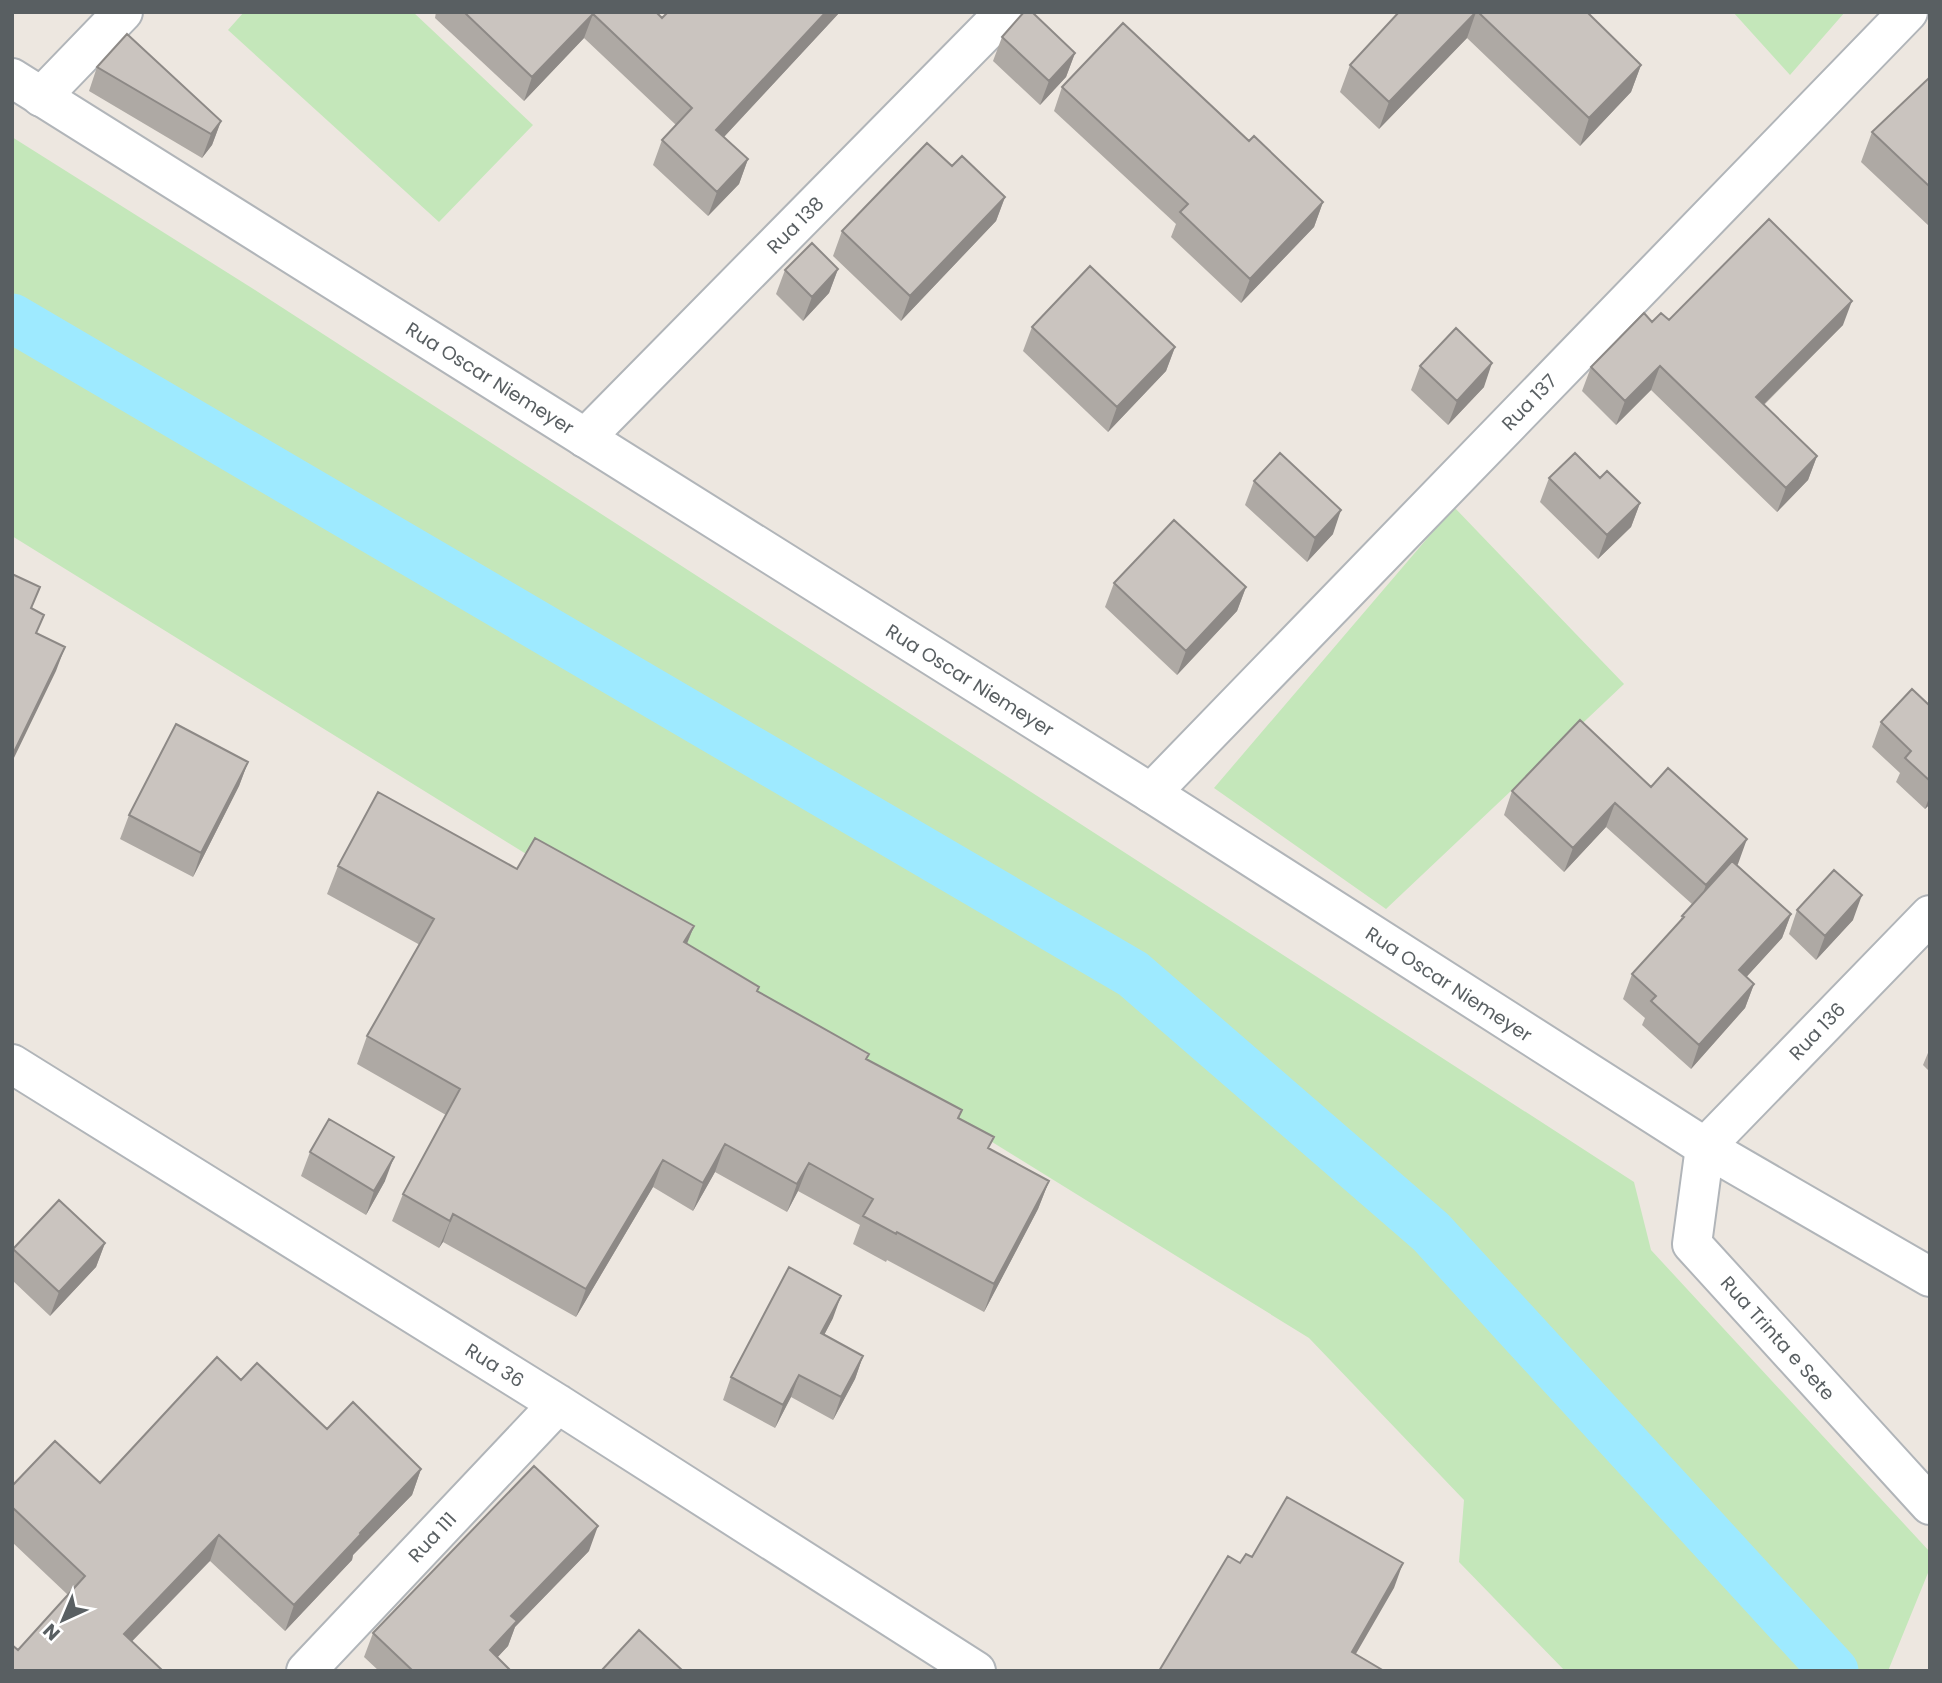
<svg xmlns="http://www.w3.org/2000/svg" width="1942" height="1683" font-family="Poppins,sans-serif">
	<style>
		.green { fill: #c4e7ba }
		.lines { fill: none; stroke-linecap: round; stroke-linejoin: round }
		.canal { stroke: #9eeaff; stroke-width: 49 }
		.minor-casing { stroke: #b1b5b9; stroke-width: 42 }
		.tertiary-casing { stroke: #b1b5b9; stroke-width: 42 }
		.minor { stroke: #fff; stroke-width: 38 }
		.tertiary { stroke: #fff; stroke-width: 38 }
		.wall { fill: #aea9a4 }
		.shaded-wall { fill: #8d8986 }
		.building { fill: #cac4bf; stroke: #8d8986; stroke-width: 2 }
		.labels { text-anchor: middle; stroke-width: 7; stroke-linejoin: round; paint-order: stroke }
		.street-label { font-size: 19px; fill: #595f62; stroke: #fff }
	</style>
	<rect width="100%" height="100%" fill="#ede7e0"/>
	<path class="green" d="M 244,12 L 413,12 L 533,125 L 439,222 L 228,30 Z
		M 1733,12 L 1845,12 L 1790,75 Z
		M 12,137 L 255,290 L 1634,1182 L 1651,1250 L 1930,1552 L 1930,1568 L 1888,1671 L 1565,1671 L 1459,1562 L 1464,1500 L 1309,1338 L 12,536 Z
		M 1454,507 L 1624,684 L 1386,909 L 1214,788 Z"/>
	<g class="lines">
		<path class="canal" d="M 12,318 L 1133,974 L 1431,1232 L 1834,1671"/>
		<defs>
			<path id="minor" d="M 41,97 L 123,12
				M 585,438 L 1005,12
				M 1151,793 L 1908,12
				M 1930,915 L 1705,1147 L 1692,1244 L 1930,1505
				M 12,1064 L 558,1404 L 976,1671
				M 306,1671 L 558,1404"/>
			<path id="tertiary" d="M 12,78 L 1151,793 L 1705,1147 L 1930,1277"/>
		</defs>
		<use href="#minor" class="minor-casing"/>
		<use href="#tertiary" class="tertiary-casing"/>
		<use href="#minor" class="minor"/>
		<use href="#tertiary" class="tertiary"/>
	</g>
	<path class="wall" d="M 436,12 L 656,12 L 662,18 L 668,12 L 840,12 L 724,137 L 748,159 L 739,184 L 708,216 L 653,165 L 662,140 L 676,125 L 584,38 L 524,101 L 435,18 Z
		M 1399,12 L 1587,12 L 1641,65 L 1631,92 L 1580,146 L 1467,38 L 1379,129 L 1340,92 L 1350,65 Z
		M 1002,37 L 1075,53 L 1066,77 L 1040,105 L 993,61 Z
		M 97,67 L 221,121 L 212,145 L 202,158 L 89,91 Z
		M 1930,77 L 1930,227 L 1861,162 L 1872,132 Z
		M 1062,87 L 1249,141 L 1323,202 L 1314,227 L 1241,303 L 1171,237 L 1176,224 L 1054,111 Z
		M 952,166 L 1005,197 L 996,221 L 901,321 L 833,256 L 842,231 Z
		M 838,269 L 829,293 L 803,321 L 776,294 L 785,270 Z
		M 1669,320 L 1843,325 L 1764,405 L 1817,456 L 1808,480 L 1777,512 L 1651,390 L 1616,425 L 1582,391 L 1591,367 L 1652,322 Z
		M 1032,327 L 1175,347 L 1166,371 L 1108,432 L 1023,351 Z
		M 1420,366 L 1484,387 L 1448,425 L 1411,390 Z
		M 1549,478 L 1600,478 L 1640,503 L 1631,527 L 1598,559 L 1540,502 Z
		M 1254,481 L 1333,534 L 1307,562 L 1245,505 Z
		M 1114,583 L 1246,587 L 1237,611 L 1177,675 L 1105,607 Z
		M 1930,706 L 1930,804 L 1925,809 L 1896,782 L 1900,773 L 1872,747 L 1881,722 Z
		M 248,762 L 239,786 L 193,877 L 120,839 L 129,815 Z
		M 1651,787 L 1738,864 L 1737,865 L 1791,914 L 1782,938 L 1746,977 L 1754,984 L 1745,1008 L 1691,1069 L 1642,1025 L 1645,1018 L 1623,999 L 1632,974 L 1680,922 L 1682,916 L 1692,904 L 1606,827 L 1564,872 L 1504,815 L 1512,791 Z
		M 338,866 L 517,869 L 694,926 L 687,944 L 757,992 L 867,1059 L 959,1118 L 989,1149 L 1049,1181 L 1038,1209 L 984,1312 L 887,1260 L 886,1262 L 853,1244 L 860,1225 L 798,1191 L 787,1212 L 715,1172 L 693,1211 L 653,1187 L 576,1317 L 443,1242 L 439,1248 L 392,1221 L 403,1194 L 446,1115 L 357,1064 L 367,1036 L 420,945 L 327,894 Z
		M 1797,910 L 1853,920 L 1816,960 L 1789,934 Z
		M 1930,1048 L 1930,1072 L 1923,1065 Z
		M 310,1152 L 385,1181 L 366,1215 L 301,1176 Z
		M 105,1243 L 96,1267 L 50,1316 L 12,1280 L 12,1252 L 13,1249 Z
		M 833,1318 L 824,1335 L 863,1356 L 855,1379 L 833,1420 L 791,1397 L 775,1428 L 723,1400 L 731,1377 Z
		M 241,1380 L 327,1429 L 421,1469 L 412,1495 L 353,1555 L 352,1560 L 285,1631 L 210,1561 L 18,1650 L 68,1595 L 12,1542 L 12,1486 L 100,1483 Z
		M 589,1551 L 515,1627 L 508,1646 L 497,1657 L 511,1671 L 379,1671 L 364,1657 L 373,1633 Z"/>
	<path class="shaded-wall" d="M 826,12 L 840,12 L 708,154 L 716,130 Z
		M 1476,12 L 1467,38 L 1379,129 L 1389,102 Z
		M 593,14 L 584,38 L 524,101 L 532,77 Z
		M 1075,53 L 1066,77 L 1040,105 L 1049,81 Z
		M 1641,65 L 1631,92 L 1580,146 L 1589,118 Z
		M 221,121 L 212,145 L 202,158 L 211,134 Z
		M 748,159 L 739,184 L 708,216 L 717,192 Z
		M 1005,197 L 996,221 L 901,321 L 910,296 Z
		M 1323,202 L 1314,227 L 1241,303 L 1250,279 Z
		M 838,269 L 829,293 L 803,321 L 812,297 Z
		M 1852,301 L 1843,325 L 1747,421 L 1756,397 Z
		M 1175,347 L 1166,371 L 1108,432 L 1117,407 Z
		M 1492,363 L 1484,387 L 1448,425 L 1457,401 Z
		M 1660,366 L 1651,390 L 1616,425 L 1625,401 Z
		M 1817,456 L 1808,480 L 1777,512 L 1786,488 Z
		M 1640,503 L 1631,527 L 1598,559 L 1607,535 Z
		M 1341,510 L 1333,534 L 1307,562 L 1315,538 Z
		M 1246,587 L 1237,611 L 1177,675 L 1186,651 Z
		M 65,647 L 56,671 L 12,762 L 12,756 Z
		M 248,762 L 239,786 L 193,877 L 201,853 Z
		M 1930,795 L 1930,804 L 1925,809 Z
		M 1615,803 L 1606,827 L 1564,872 L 1573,848 Z
		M 1747,839 L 1738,864 L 1697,909 L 1706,885 Z
		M 1862,895 L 1853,920 L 1816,960 L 1825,936 Z
		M 1791,914 L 1782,938 L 1730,995 L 1739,970 Z
		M 694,926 L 683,953 L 684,942 Z
		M 1754,984 L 1745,1008 L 1691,1069 L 1699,1045 Z
		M 725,1144 L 715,1172 L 693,1211 L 703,1183 Z
		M 394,1157 L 385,1181 L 366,1215 L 374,1191 Z
		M 663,1160 L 653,1187 L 576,1317 L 586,1289 Z
		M 809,1163 L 798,1191 L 787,1212 L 797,1184 Z
		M 1049,1181 L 1038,1209 L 984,1312 L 994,1284 Z
		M 453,1214 L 443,1242 L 439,1248 L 450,1221 Z
		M 105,1243 L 96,1267 L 50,1316 L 59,1292 Z
		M 841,1296 L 833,1318 L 813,1356 L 821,1333 Z
		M 863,1356 L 855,1379 L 833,1420 L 841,1397 Z
		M 799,1375 L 791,1397 L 775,1428 L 783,1405 Z
		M 421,1469 L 412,1495 L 353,1555 L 352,1560 L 285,1631 L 294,1605 L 360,1533 Z
		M 598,1526 L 589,1551 L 515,1627 L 508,1646 L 485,1671 L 490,1650 L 511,1616 Z
		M 219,1535 L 210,1561 L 114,1660 L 124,1634 Z
		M 1403,1563 L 1394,1588 L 1346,1671 L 1352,1652 Z"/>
	<path class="building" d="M 464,12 L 656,12 L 662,18 L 668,12 L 826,12 L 716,130 L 748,159 L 717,192 L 662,140 L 692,108 L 593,14 L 532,77 Z
		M 1024,12 L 1032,12 L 1075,53 L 1049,81 L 1002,37 Z
		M 1399,12 L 1476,12 L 1389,102 L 1350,65 Z
		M 1478,12 L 1587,12 L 1641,65 L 1589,118 Z
		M 1123,23 L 1249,141 L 1254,136 L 1323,202 L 1250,279 L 1180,212 L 1188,204 L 1062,87 Z
		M 127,34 L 221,121 L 211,134 L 97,67 Z
		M 1930,77 L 1930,187 L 1872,132 Z
		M 927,143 L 952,166 L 962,156 L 1005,197 L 910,296 L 842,231 Z
		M 1769,219 L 1852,301 L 1756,397 L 1817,456 L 1786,488 L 1660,366 L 1625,401 L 1591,367 L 1644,313 L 1652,322 L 1661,313 L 1669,320 Z
		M 812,243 L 838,269 L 812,297 L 785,270 Z
		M 1090,266 L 1175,347 L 1117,407 L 1032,327 Z
		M 1456,328 L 1492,363 L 1457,401 L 1420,366 Z
		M 1280,453 L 1341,510 L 1315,538 L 1254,481 Z
		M 1575,453 L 1600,478 L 1607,471 L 1640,503 L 1607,535 L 1549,478 Z
		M 1174,520 L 1246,587 L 1186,651 L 1114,583 Z
		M 12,574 L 40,587 L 31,608 L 44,615 L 36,633 L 65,647 L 12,756 Z
		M 1912,689 L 1930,706 L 1930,781 L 1905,758 L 1911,751 L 1881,722 Z
		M 1580,720 L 1651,787 L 1668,768 L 1747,839 L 1706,885 L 1615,803 L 1573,848 L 1512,791 Z
		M 176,724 L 248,762 L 201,853 L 129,815 Z
		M 378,792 L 517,869 L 535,838 L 694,926 L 684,942 L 759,987 L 757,991 L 869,1054 L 866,1059 L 962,1110 L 958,1118 L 994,1137 L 988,1148 L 1049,1181 L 994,1284 L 897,1232 L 896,1234 L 863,1216 L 873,1199 L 809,1163 L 797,1184 L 725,1144 L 703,1183 L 663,1160 L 586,1289 L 453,1214 L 450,1221 L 403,1194 L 460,1089 L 367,1036 L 434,919 L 338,866 Z
		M 1732,861 L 1791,914 L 1739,970 L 1754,984 L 1699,1045 L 1651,1001 L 1656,996 L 1632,974 L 1684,917 L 1682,916 Z
		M 1834,870 L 1862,895 L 1825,936 L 1797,910 Z
		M 329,1119 L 394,1157 L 374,1191 L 310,1152 Z
		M 59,1200 L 105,1243 L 59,1292 L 13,1249 Z
		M 789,1267 L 841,1296 L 821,1333 L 863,1356 L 841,1397 L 799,1375 L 783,1405 L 731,1377 Z
		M 217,1357 L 241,1380 L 257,1363 L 327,1429 L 353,1402 L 421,1469 L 360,1533 L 361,1534 L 294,1605 L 219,1535 L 124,1634 L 163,1671 L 12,1671 L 12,1645 L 18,1650 L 85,1576 L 12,1507 L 12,1486 L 55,1441 L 100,1483 Z
		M 534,1466 L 598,1526 L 511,1616 L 517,1621 L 490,1650 L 511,1671 L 413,1671 L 373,1633 Z
		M 1287,1497 L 1403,1563 L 1352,1652 L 1384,1671 L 1159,1671 L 1228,1556 L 1240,1563 L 1246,1554 L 1252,1557 Z
		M 639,1630 L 683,1671 L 601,1671 Z"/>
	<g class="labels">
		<g class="street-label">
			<text transform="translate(795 225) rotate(-45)" y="7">Rua 138</text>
			<text transform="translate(490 378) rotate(32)" y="7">Rua Oscar Niemeyer</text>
			<text transform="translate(1529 402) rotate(-46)" y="7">Rua 137</text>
			<text transform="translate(970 680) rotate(32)" y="7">Rua Oscar Niemeyer</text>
			<text transform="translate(1449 984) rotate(33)" y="7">Rua Oscar Niemeyer</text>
			<text transform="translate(1817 1031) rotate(-46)" y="7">Rua 136</text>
			<text transform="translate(1778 1338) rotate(48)" y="7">Rua Trinta e Sete</text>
			<text transform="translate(495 1365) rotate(32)" y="7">Rua 36</text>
			<text transform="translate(432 1537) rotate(-47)" y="7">Rua 111</text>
		</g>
	</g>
	<rect width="1942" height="1683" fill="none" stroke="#595f62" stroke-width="28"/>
	<g transform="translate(63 1620) rotate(224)" stroke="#ffffff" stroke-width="5" paint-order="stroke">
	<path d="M0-5L12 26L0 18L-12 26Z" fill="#595f62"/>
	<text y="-10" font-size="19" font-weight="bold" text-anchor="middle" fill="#595f62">N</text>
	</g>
</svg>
